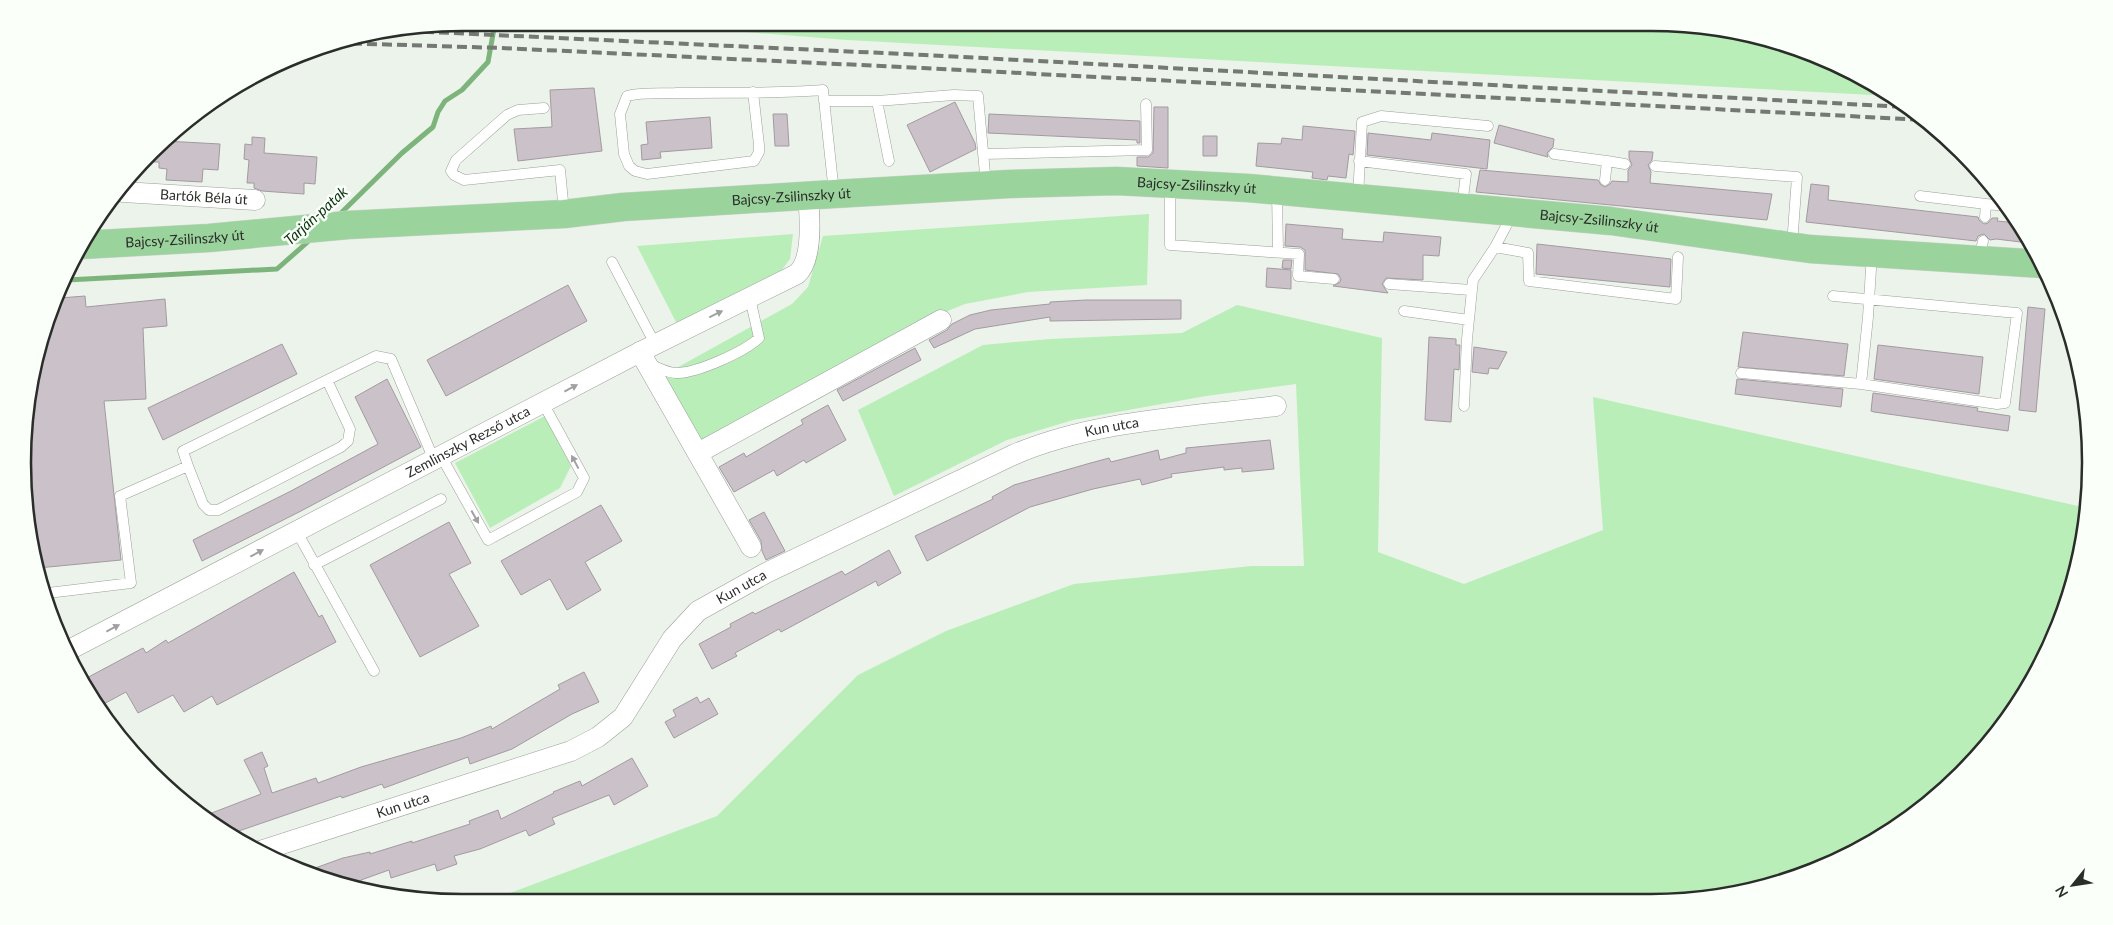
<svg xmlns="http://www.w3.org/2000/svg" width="2113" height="925" font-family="Lato,sans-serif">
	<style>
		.green { fill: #baeeb9 }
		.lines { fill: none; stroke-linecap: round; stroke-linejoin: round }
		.stream { stroke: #7cb47c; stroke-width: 5 }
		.building { fill: #cbc2c9; stroke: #a39aa1 }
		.lane-casing { stroke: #9aa199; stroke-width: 11 }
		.street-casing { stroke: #9aa199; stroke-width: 21 }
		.primary-casing { stroke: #d0d1d0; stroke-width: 29 }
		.lane { stroke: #fff; stroke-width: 10 }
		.street { stroke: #fff; stroke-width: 20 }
		.primary { stroke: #9bd39d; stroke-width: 28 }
		.rail { stroke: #747973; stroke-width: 4; stroke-dasharray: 10 5; stroke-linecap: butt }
		.oneway { fill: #9fa09f }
		.labels { text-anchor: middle; stroke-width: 5; stroke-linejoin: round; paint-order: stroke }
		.street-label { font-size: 14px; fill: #2a2d29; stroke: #fafffa }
		.water-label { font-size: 15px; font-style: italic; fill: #0b330d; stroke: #fafffa }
		.rim { fill: none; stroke: #2a2d29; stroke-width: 2.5 }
	</style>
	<rect width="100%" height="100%" fill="#ebf3ea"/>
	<path class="green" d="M 632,23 L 1651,23 L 1792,46 L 1871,82 L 1891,96 L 847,40 Z
		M 1149,214 L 1147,285 L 1028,292 L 965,304 L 933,317 L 701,445 L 662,376 L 792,304 L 808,287 L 823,236 Z
		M 793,234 L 790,259 L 781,271 L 677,324 L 637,246 Z
		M 1237,305 L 1382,338 L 1378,552 L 1464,584 L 1603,530 L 1593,397 L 2087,508 L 2087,520 L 2067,604 L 2016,707 L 1940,793 L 1819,869 L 1708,899 L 486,902 L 717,816 L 858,675 L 946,631 L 1074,584 L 1252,566 L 1304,566 L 1296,384 L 1206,396 L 1073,420 L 1007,440 L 894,496 L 858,410 L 983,345 L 1050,339 L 1182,333 Z
		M 545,416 L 571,466 L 560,488 L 490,528 L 455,463 Z"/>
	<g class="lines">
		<path class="stream" d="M 338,216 L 402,153 L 433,127 L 438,112 L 445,101 L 462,90 L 488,62 L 495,23
			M 67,280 L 277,269 L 311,239"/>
	</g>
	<path class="building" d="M 594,88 L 602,151 L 518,161 L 514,129 L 552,127 L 550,90 Z
		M 955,102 L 975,143 L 976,149 L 930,172 L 907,125 Z
		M 1154,107 L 1168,107 L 1168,168 L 1137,166 L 1137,157 L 1148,157 L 1153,153 Z
		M 773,114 L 787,114 L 789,146 L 775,146 Z
		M 989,114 L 1140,121 L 1140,143 L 1137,143 L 1137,140 L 988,133 Z
		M 710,117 L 712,148 L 660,152 L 661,158 L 642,160 L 641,145 L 648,144 L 646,122 Z
		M 1499,125 L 1554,139 L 1553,147 L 1547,153 L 1548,157 L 1494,143 Z
		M 1303,126 L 1355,131 L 1353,155 L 1349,154 L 1346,178 L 1328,176 L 1327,180 L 1312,178 L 1313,172 L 1256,166 L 1258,143 L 1281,144 L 1282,138 L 1302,140 Z
		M 1368,133 L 1431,140 L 1432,133 L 1490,140 L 1487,169 L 1367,155 Z
		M 1203,136 L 1217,136 L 1217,156 L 1203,156 Z
		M 252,137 L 265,138 L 264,153 L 317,157 L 315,184 L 304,183 L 304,194 L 262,191 L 254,188 L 254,183 L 247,183 L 249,160 L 244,159 L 245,144 L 252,145 Z
		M 165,141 L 220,144 L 218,170 L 203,169 L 202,182 L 166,180 L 167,169 L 159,168 L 159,162 L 154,162 L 155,153 Z
		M 1629,151 L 1653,152 L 1652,160 L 1648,165 L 1651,172 L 1650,183 L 1772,194 L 1767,220 L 1476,192 L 1480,170 L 1598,180 L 1601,185 L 1605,187 L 1610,184 L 1612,181 L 1628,182 L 1628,170 L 1632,165 L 1629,158 Z
		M 1811,184 L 1829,186 L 1828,200 L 1978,217 L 1979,220 L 1984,224 L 1988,223 L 1992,218 L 1998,218 L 1997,221 L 2017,223 L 2029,243 L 1996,239 L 1990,240 L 1984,234 L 1978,236 L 1976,241 L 1806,222 Z
		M 1286,224 L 1343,229 L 1342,239 L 1383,242 L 1384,232 L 1441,237 L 1439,256 L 1423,255 L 1423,280 L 1386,278 L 1382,284 L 1388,293 L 1333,286 L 1340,282 L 1341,279 L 1338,274 L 1305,270 L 1305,250 L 1300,247 L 1285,246 Z
		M 1537,244 L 1671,259 L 1670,287 L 1536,274 Z
		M 1283,260 L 1292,260 L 1291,269 L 1282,268 Z
		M 1267,268 L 1291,270 L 1291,289 L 1266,287 Z
		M 568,285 L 587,321 L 446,396 L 427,360 Z
		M 85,296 L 86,307 L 165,299 L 167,326 L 143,328 L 146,399 L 104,401 L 121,560 L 38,568 L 31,548 L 22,462 L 31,377 L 60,298 Z
		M 1086,300 L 1181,300 L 1181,319 L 1050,321 L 1050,317 L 975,329 L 934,348 L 929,340 L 947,330 L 952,324 L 970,315 L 991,310 L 1050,304 L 1050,302 Z
		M 2028,307 L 2045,309 L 2036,412 L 2019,410 Z
		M 1743,332 L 1848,344 L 1844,376 L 1738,367 Z
		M 1429,337 L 1456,339 L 1456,345 L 1460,345 L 1459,370 L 1454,369 L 1451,422 L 1425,420 Z
		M 282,344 L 297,374 L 163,440 L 148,408 Z
		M 1878,345 L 1983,357 L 1979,394 L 1874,379 Z
		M 1474,347 L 1507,352 L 1498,369 L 1489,368 L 1488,374 L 1472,372 Z
		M 915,348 L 921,360 L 843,401 L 837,390 Z
		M 387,379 L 421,447 L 301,511 L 202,561 L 193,540 L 291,491 L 378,444 L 355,397 Z
		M 1737,379 L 1843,389 L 1841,407 L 1735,394 Z
		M 1873,393 L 1978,408 L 1977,411 L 2010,416 L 2008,431 L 1874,412 L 1871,411 Z
		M 828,405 L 846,440 L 806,463 L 804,460 L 777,476 L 774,470 L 734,492 L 719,467 L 744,453 L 746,457 L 803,424 L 801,420 Z
		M 1270,440 L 1274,469 L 1242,472 L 1242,468 L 1224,470 L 1224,467 L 1171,474 L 1172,477 L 1142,485 L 1140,479 L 1093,489 L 1030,507 L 927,561 L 915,536 L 993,499 L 992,497 L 1014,485 L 1087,464 L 1109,458 L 1111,462 L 1158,450 L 1160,460 L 1186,453 L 1186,448 Z
		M 601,505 L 622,541 L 585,562 L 601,590 L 567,610 L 550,579 L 521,595 L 501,561 Z
		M 764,512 L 785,551 L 766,560 L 762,551 L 761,541 L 749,520 Z
		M 449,522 L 471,563 L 449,574 L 479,626 L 420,657 L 370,565 Z
		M 889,550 L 901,573 L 878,586 L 876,581 L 781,632 L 779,629 L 735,653 L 737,656 L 712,669 L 699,644 L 731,627 L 730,624 L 753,612 L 755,614 L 842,571 L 845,575 Z
		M 294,572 L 319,617 L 322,615 L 336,642 L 217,705 L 212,696 L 184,712 L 173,695 L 138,713 L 126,692 L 100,706 L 81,682 L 81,681 L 143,648 L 146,653 L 166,640 L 168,643 Z
		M 584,672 L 599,702 L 572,714 L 512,749 L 470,764 L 468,757 L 384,788 L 382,784 L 342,798 L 341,796 L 230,834 L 204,816 L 261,794 L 244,760 L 262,752 L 268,766 L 264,768 L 272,793 L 316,778 L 318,783 L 361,767 L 461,738 L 491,726 L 492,729 L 560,689 L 558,685 Z
		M 697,697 L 700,703 L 709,698 L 718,714 L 674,738 L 665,722 L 676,716 L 673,710 Z
		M 632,758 L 648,786 L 614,805 L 609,795 L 552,818 L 555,824 L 529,836 L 526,830 L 480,849 L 454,856 L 457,864 L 437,871 L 435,864 L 391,878 L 389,870 L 361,880 L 363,886 L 321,879 L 304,872 L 343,858 L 370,852 L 370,854 L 412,841 L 412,843 L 470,824 L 469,821 L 498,810 L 501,819 L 554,793 L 553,792 L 580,781 L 582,786 Z"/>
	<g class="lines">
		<defs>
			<path id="lane" d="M 753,92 L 759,145 L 759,152 L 754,161 L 647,174 L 635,171 L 629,166 L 624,154 L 620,114 L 627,96 C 642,92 662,94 677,93 C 726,92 775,94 823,90 L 834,193
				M 824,101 L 877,101
				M 544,108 L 518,110 L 507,115 L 456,160 L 451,171 L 454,175 L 464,180 L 560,170 L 564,212
				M 983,154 L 1147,150 L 1146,104
				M 1554,154 L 1607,161 L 1605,180
				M 889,161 L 877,101 L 954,95 L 978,96 L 986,185
				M 1359,161 L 1466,174 L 1462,206
				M 1607,161 L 1625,164
				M 1655,166 L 1797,177 L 1792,245
				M 1170,185 L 1170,245 L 1299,254 L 1298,276 L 1334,279
				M 1277,191 L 1278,252
				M 1920,196 L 1986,204 L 1985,217
				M 1358,197 L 1362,122 L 1381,116 L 1488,126
				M 1986,204 L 2006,206
				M 1495,247 L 1528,253 L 1529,281 L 1676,299 L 1678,257
				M 1979,259 L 1983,241
				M 612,262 L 655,344
				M 1389,284 L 1471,290
				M 1404,311 L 1469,320
				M 649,364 C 657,367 669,374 678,373 C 699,372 744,352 759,338 L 750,298
				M 1741,373 L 1861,384 L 1997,404 L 2005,403 L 2017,313 L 1833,296
				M 1861,384 L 1868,317 L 1872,253
				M 1464,406 L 1467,339 L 1473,280 L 1495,247 L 1513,213
				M 441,456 L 488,540 L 577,492 L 584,478 L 543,403
				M 188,466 L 203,504 L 209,510 L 218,510 L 341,447 L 348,441 L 350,429 L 327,380
				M 297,532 L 374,671
				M 314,565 L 441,499
				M 48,593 L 131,583 L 120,496 L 188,466 L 183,451 L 376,356 L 391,359 L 434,460"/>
			<g id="street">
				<path id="s1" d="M 123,192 L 255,200"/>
				<path d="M 640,352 L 751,547"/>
				<path d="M 698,453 L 941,320"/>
				<path id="s2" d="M 69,650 L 640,352 L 797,274 C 813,260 810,217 808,196"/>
				<path id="s3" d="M 260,851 L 571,751 L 598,737 L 623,717 L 672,639 L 698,611 L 766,573 L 1013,455 C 1094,420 1189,417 1276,406"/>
			</g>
			<g id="primary">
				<path id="s4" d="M 81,245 L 209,238 L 348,225 L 564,214 L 623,207 L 834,194 L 1009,184 L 1117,181 L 1248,188 L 1611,221 L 1810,249 L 2043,264"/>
			</g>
		</defs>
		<use href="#lane" class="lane-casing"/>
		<use href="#street" class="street-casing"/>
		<use href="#primary" class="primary-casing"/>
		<use href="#lane" class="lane"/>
		<use href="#street" class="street"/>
		<use href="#primary" class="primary"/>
		<path class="rail" d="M 409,31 L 925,55 L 1906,107
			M 337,43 L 502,48 L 923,68 L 1925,120"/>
	</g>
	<defs><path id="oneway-solid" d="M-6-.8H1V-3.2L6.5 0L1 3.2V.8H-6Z" transform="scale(1.25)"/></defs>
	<g class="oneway">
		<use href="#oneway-solid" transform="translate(716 314) rotate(-26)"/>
		<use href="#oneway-solid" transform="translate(571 388) rotate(-28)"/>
		<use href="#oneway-solid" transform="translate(575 462) rotate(-118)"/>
		<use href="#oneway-solid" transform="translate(475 517) rotate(61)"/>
		<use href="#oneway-solid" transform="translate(257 553) rotate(-28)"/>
		<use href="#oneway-solid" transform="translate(113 628) rotate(-28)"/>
	</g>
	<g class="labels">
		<g class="street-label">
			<text dy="5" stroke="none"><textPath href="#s4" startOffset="1118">Bajcsy-Zsilinszky út</textPath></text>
			<text dy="5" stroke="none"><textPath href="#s1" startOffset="81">Bartók Béla út</textPath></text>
			<text dy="5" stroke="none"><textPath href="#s4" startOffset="712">Bajcsy-Zsilinszky út</textPath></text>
			<text dy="5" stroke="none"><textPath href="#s4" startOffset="1522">Bajcsy-Zsilinszky út</textPath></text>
			<text dy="5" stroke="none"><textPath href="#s4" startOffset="104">Bajcsy-Zsilinszky út</textPath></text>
			<text dy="5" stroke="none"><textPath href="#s3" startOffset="974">Kun utca</textPath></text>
			<text dy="5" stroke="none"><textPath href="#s2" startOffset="450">Zemlinszky Rezső utca</textPath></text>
			<text dy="5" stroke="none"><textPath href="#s3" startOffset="569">Kun utca</textPath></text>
			<text dy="5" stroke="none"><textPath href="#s3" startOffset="150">Kun utca</textPath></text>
		</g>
		<g class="water-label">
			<text transform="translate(316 216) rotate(-42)" y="5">Tarján-patak</text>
		</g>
	</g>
	<path d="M0 0H2113V925H0ZM462 31H1651A431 431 0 0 1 2082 462V463A431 431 0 0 1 1651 894H462A431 431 0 0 1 31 463V462A431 431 0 0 1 462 31Z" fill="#fafffa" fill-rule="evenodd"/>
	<path class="rim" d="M462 31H1651A431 431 0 0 1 2082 462V463A431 431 0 0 1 1651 894H462A431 431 0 0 1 31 463V462A431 431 0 0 1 462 31Z"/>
	<g transform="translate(2073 885) rotate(240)" stroke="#fafffa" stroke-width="4" paint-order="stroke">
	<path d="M0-4L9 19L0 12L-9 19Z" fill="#2a2d29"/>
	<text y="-8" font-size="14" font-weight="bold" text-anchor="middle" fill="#2a2d29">N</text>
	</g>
</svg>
